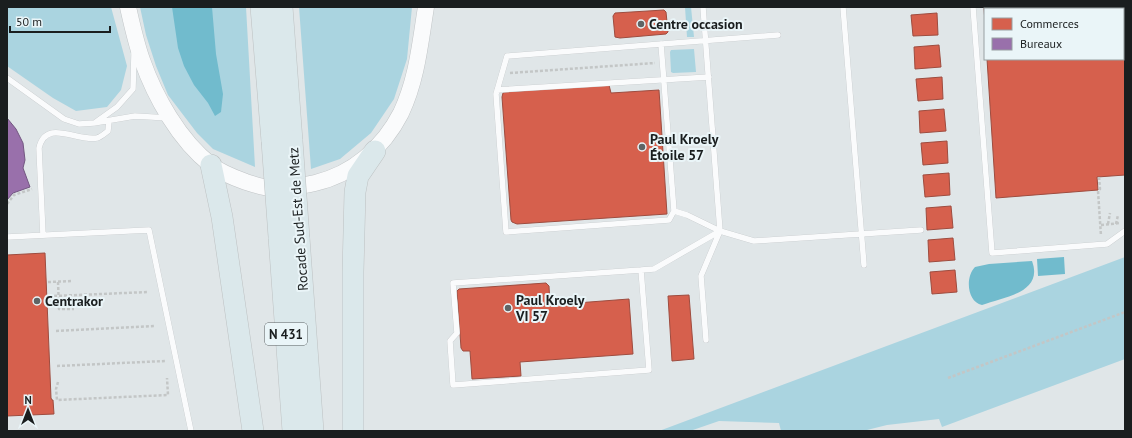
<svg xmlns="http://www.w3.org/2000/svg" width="1132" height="438" font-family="'PT Sans',sans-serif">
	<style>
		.green { fill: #aad4e0 }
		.water { fill: #71bbcd }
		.shops { fill: #d6604d; stroke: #9e4c3f }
		.offices { fill: #9970ab; stroke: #735781 }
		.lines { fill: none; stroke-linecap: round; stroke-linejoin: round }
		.lane-casing { stroke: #c0c4c6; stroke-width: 6 }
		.secondary-casing { stroke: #c0c4c6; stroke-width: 17 }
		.highway-casing { stroke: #bdc1c2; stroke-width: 22 }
		.path { stroke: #c3c6c6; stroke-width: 2.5; stroke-dasharray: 3 2; stroke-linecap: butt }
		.lane { stroke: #fafbfc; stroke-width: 5.5 }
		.secondary { stroke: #fafbfc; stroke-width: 16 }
		.highway { stroke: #dbe8eb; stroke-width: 21 }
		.highway-bridge-casing { stroke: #bdc1c2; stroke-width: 22; stroke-linecap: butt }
		.highway-bridge { stroke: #dbe8eb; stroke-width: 21 }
		.poi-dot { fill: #5f6465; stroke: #eaf5f8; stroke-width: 1.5 }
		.labels { text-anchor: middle; stroke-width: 4; stroke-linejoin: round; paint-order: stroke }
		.shield { fill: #eaf5f8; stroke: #585e60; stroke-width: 1 }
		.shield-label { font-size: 13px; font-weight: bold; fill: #1a1e1f }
		.poi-label { font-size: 14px; font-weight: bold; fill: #1a1e1f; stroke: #eaf5f8; text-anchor: start }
		.street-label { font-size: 14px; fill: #1a1e1f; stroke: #eaf5f8 }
	</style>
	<rect width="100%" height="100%" fill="#e0e6e8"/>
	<path class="green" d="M 7,7 L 111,7 L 127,66 L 121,90 L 107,107 L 76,111 L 53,98 L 7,66 Z
		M 140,7 L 246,7 L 255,167 L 213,149 L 197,133 L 168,95 L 156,66 L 146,35 Z
		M 299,7 L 412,7 L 407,59 L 394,99 L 371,133 L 340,159 L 311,169 Z
		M 685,7 L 691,7 L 694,37 L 687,37 Z
		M 694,49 L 696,72 L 673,73 L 671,72 L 670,52 L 671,50 Z
		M 1125,257 L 1125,359 L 942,427 L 939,419 L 887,425 L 863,431 L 781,431 L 779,423 L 719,421 L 690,431 L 659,431 Z"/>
	<path class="water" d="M 172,7 L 212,7 L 216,54 L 223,94 L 221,112 L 215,116 L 208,103 L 194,85 L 184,66 L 178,48 Z
		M 1064,257 L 1065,274 L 1038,276 L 1037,259 Z
		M 1032,261 C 1044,293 1003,297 982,305 C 967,302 965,277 975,267 L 989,264 Z"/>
	<path class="shops" d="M 984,7 L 1060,7 L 1060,9 L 985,9 L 985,24 Z
		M 664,10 L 666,12 L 668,32 L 666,34 L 620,38 L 615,37 L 613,16 L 615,13 Z
		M 937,13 L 938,35 L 913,36 L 911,15 Z
		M 1125,27 L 1125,175 L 1097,177 L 1098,190 L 996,198 L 987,59 L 1123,59 L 1123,28 Z
		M 939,45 L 941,67 L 915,69 L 914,47 Z
		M 942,77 L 943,99 L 918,101 L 916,79 Z
		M 609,85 L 611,93 L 659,90 L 667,214 L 517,224 L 512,222 L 511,220 L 502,97 L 503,93 L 505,92 Z
		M 944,109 L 946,131 L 920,133 L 919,111 Z
		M 947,141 L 948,163 L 923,165 L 921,143 Z
		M 949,173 L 950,195 L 925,197 L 923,175 Z
		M 951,206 L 953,228 L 927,230 L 926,208 Z
		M 953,238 L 955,260 L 929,262 L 928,240 Z
		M 45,253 L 51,398 L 52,400 L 53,400 L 54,414 L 7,416 L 7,255 Z
		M 955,270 L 957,292 L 932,294 L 930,272 Z
		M 546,283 L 549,286 L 550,305 L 629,299 L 633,354 L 520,362 L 521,376 L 472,379 L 470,351 L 463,351 L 461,348 L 457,291 L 459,289 Z
		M 689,295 L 694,359 L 672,361 L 668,296 Z"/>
	<path class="offices" d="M 7,118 L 16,129 L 23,143 L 25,160 L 23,168 L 30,187 L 13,193 L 7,200 Z"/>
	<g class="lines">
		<defs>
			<path id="lane" d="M 703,7 L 720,231 L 701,276 L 706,340
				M 843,7 L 864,265
				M 973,7 L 992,253 L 1107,244 L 1125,231
				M 1106,7 L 1106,9
				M 661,44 L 674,211 L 669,220 L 506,232 L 496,94 L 507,56 L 778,35
				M 7,78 L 64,119 L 79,124 L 94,123 L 135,116 L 168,118
				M 497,90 L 709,77
				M 96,122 L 117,107 L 133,89 L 134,54
				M 674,211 L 687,215 L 720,231 L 754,241 L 921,230
				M 43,235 L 39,148 C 46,118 77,142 97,138 C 101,137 105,133 108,131 L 109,121
				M 7,237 L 149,230 L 191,431
				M 641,270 L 649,370 L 453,385 L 450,341 L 457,333 L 453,283 L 641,270 L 654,269 L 720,231"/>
			<path id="secondary" d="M 128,7 C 132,25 136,43 142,60 C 155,97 179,140 211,165 C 221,173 235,178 246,182 C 255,185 264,188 273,188 C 287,189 301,186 315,183 C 353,174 383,148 401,113 C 417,79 420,44 426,7"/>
			<path id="highway" d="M 261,7 L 272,141
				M 282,7 L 292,141
				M 211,165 L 222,217 L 253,431
				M 279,237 L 293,431
				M 299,238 L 313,431
				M 353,431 L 353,272 L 355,192 L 358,176 L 375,151"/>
		</defs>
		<use href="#lane" class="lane-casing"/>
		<use href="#secondary" class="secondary-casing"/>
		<use href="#highway" class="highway-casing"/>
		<path class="path" d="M 510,73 L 655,63
			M 1099,177 L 1100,189 L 1098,191 L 1101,236
			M 7,204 L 14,195 L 32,189
			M 1108,224 L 1110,213
			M 1116,224 L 1118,215
			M 1101,225 L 1120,223
			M 48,282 L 73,281
			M 58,282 L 59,309 L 74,309
			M 54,296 L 148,292
			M 56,331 L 154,326
			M 57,366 L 165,361
			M 948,378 L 1125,312
			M 58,382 L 56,389 L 57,400 L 168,395 L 167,378"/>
		<use href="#lane" class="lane"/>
		<use href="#secondary" class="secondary"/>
		<use href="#highway" class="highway"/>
		<defs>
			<path id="highway-bridge" d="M 272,141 L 279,237
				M 292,141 L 299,238"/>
		</defs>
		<use href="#highway-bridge" class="highway-bridge-casing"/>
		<use href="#highway-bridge" class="highway-bridge"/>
	</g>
	<g class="poi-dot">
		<circle cx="641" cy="24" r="4"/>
		<circle cx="642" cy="147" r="4"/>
		<circle cx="37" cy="301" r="4"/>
		<circle cx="508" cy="308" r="4"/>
	</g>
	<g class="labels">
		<rect class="shield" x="265" y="323" width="42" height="22" rx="3"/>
		<g class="shield-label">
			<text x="286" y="339">N 431</text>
		</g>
		<g class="poi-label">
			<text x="649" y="29">Centre occasion</text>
			<text x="650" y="144">Paul Kroely<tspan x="650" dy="16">Étoile 57</tspan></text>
			<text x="516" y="305">Paul Kroely<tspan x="516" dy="16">VI 57</tspan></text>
			<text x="45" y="306">Centrakor</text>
		</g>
		<g class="street-label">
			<text transform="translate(298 219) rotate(-94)" y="5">Rocade Sud-Est de Metz</text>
		</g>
	</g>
	<rect width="1132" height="438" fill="none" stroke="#1a1e1f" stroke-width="16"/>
	<rect x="984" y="8" width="140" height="52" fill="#eaf5f8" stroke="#979fa1"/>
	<rect x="992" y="18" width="20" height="12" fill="#d6604d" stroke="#979fa1"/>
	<text x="1020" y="28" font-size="12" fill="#1a1e1f">Commerces</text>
	<rect x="992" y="38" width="20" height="12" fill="#9970ab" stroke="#979fa1"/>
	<text x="1020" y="48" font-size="12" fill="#1a1e1f">Bureaux</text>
	<g transform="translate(28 410)" stroke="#eaf5f8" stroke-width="3" paint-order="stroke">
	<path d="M0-3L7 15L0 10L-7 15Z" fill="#1a1e1f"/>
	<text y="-6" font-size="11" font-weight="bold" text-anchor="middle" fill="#1a1e1f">N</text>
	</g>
	<path d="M10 26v6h100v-6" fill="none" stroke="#1a1e1f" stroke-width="2"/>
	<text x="16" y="26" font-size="12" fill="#1a1e1f" stroke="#eaf5f8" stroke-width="3" paint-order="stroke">50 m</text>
</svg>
